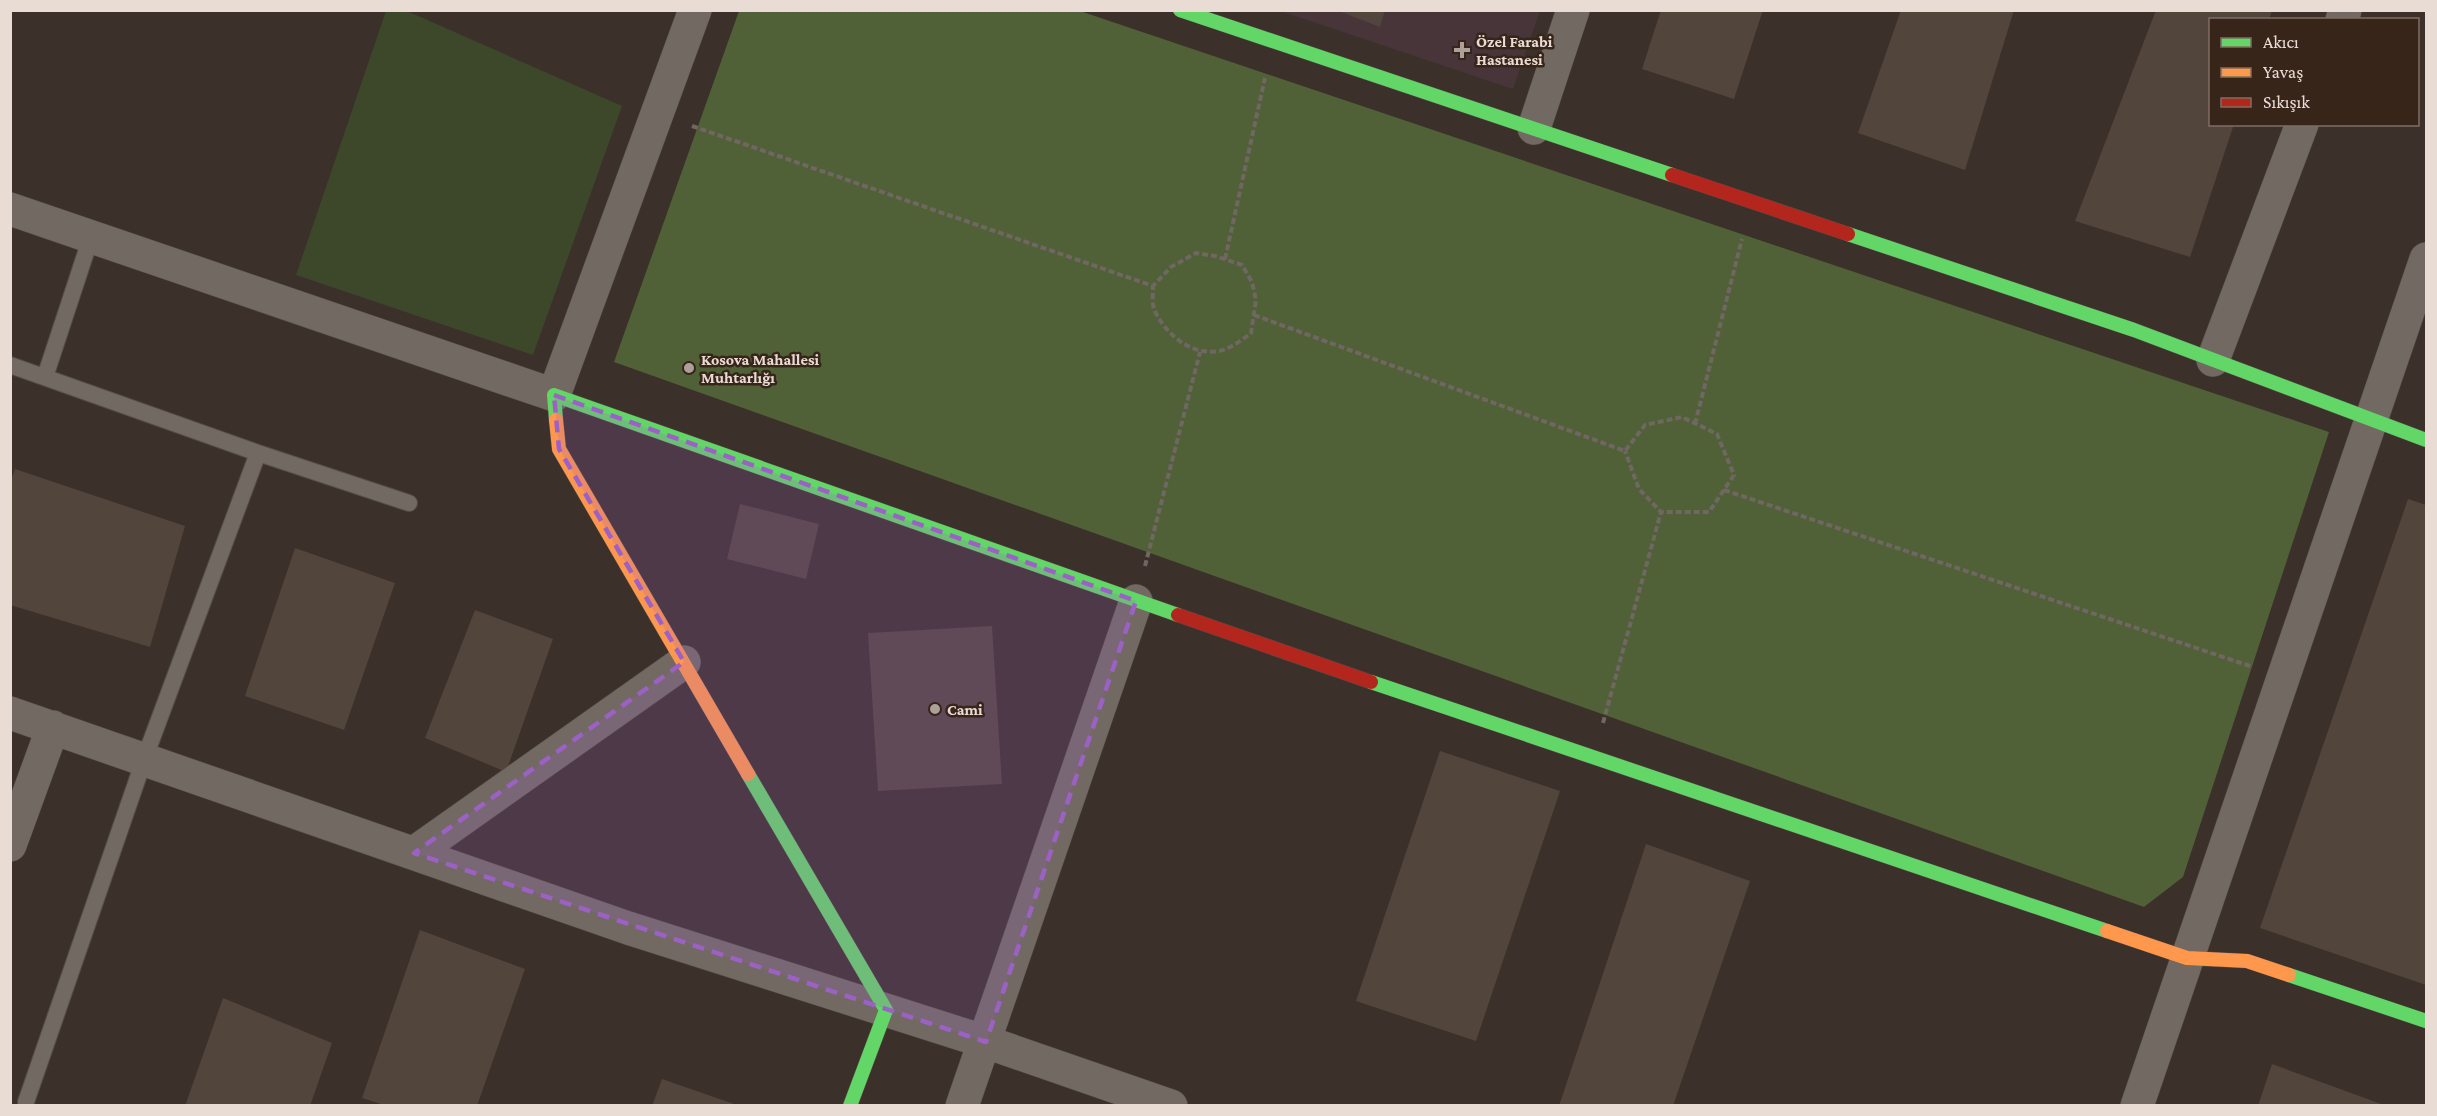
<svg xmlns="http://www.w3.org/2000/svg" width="2437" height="1116" font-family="'Crimson Pro',serif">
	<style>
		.medical { fill: #47353a }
		.green { fill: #3d482b }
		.forest { fill: #506037 }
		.building { fill: #52453c }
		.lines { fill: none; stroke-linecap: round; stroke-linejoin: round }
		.lane-casing { stroke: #564c46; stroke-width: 18 }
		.street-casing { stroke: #564c46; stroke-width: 34 }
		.fast-casing { stroke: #564c46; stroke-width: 15 }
		.slow-casing { stroke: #564c46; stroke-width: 15 }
		.jam-casing { stroke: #564c46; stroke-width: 15 }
		.path { stroke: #706762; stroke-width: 4; stroke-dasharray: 6 3; stroke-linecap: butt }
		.lane { stroke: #726963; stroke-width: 16 }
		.street { stroke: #726963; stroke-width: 33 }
		.fast { stroke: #63d668; stroke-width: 14 }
		.slow { stroke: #ff974d; stroke-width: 14 }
		.jam { stroke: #b3261e; stroke-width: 14 }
		.marked { fill: #9c61c5; fill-opacity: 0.2; stroke: #9c61c5; stroke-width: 4.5; stroke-dasharray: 12 8; stroke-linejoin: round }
		.poi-dot { fill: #aca098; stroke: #382519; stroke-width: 2 }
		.labels { text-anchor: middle; stroke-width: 5; stroke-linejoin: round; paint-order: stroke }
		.poi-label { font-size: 16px; font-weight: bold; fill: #e9dcd4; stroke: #382519; text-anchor: start }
	</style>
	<rect width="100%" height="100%" fill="#3b302a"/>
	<path class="medical" d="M 1280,11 L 1540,11 L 1513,89 Z"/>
	<path class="green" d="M 386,11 L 407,11 L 622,106 L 533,355 L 296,275 Z"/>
	<path class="forest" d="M 1080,11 L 2329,432 L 2183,877 L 2144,907 L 614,362 L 739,11 Z"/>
	<path class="building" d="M 1336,10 L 1385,10 L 1380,27 Z
		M 1661,10 L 1763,10 L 1734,99 L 1642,69 Z
		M 1901,10 L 2014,10 L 1965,170 L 1858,133 Z
		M 2156,10 L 2272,10 L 2269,20 L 2210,20 L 2210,124 L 2234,124 L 2190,257 L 2075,221 Z
		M 15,469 L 185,526 L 150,647 L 10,605 L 10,483 Z
		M 2408,499 L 2426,505 L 2426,985 L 2260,928 Z
		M 740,504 L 819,524 L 806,579 L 727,559 Z
		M 295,548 L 395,583 L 344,730 L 245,696 Z
		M 475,610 L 553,639 L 506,772 L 425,738 Z
		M 992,626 L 1002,784 L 878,791 L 868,633 Z
		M 1440,751 L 1560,791 L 1476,1041 L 1356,1001 Z
		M 1646,844 L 1750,881 L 1673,1106 L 1559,1106 Z
		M 420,930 L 525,969 L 477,1106 L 387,1106 L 362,1098 Z
		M 223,998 L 332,1043 L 310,1106 L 185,1106 Z
		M 2272,1064 L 2384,1105 L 2384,1106 L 2258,1106 Z
		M 662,1079 L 737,1105 L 737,1106 L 652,1106 Z"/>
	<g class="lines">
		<defs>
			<path id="lane" d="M 10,365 L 258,453 L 409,503
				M 45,377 L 91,237
				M 26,1102 L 144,760 L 258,453"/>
			<path id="street" d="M 2342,20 L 2345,10
				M 1534,128 L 1573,10
				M 10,209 L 554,395 L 695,10
				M 2213,360 L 2302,124
				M 10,713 L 628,928 L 986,1042 L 1171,1106
				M 10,845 L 53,727
				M 414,853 L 684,662
				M 962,1106 L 1136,601
				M 2137,1106 L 2426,259"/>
			<path id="fast" d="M 1180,10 L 1672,175
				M 1848,234 L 2134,330 L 2426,440
				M 556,420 L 554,395 L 1178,615
				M 1371,682 L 2107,931
				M 748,774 L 886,1010 L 850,1106
				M 2289,975 L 2426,1021"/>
			<path id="slow" d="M 556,420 L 559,449 L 748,774
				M 2107,931 L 2187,958 L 2247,961 L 2289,975"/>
			<path id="jam" d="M 1672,175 L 1848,234
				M 1178,615 L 1371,682"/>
		</defs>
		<use href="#lane" class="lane-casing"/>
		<use href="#street" class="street-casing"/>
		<use href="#fast" class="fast-casing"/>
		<use href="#slow" class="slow-casing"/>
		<use href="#jam" class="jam-casing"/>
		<path class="path" d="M 692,126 L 1153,286 L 1171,267 L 1196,253 L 1215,256 L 1242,265 L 1252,282 L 1256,300 L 1251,333 C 1242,340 1230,349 1219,351 C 1191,356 1165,334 1154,309 C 1152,303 1153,293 1153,286
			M 1225,259 L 1265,78
			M 1254,315 L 1625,451 L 1645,425 L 1682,417 L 1717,434 L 1734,475 L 1709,512 L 1661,512 L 1639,489 L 1625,451
			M 1695,424 L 1742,239
			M 1724,490 L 2250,666
			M 1145,566 L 1200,352
			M 1603,723 L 1661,512"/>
		<use href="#lane" class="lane"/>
		<use href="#street" class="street"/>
		<use href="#fast" class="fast"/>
		<use href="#slow" class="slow"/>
		<use href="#jam" class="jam"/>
	</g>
	<path class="marked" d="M 554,395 L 1136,601 L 986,1042 L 414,853 L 684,662 L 559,449 Z"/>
	<g class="poi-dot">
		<path d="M1459 41h6v6h6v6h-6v6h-6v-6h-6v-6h6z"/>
		<circle cx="689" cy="368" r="6"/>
		<circle cx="935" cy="709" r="6"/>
	</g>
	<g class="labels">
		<g class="poi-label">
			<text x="1476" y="47">Özel Farabi<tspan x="1476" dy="18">Hastanesi</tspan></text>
			<text x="701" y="365">Kosova Mahallesi<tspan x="701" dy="18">Muhtarlığı</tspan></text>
			<text x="947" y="715">Cami</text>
		</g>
	</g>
	<rect width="2437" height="1116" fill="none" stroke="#e9dcd4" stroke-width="24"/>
	<rect x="2209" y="18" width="210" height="108" fill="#382519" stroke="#7f6e64" stroke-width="1.5"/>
	<rect x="2221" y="38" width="30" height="9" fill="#63d668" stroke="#7f6e64" stroke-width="1.5"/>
	<text x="2263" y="48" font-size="18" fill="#e9dcd4">Akıcı</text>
	<rect x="2221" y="68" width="30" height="9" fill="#ff974d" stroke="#7f6e64" stroke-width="1.5"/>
	<text x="2263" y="78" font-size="18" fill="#e9dcd4">Yavaş</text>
	<rect x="2221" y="98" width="30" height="9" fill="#b3261e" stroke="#7f6e64" stroke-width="1.5"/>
	<text x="2263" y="108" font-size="18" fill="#e9dcd4">Sıkışık</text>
</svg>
